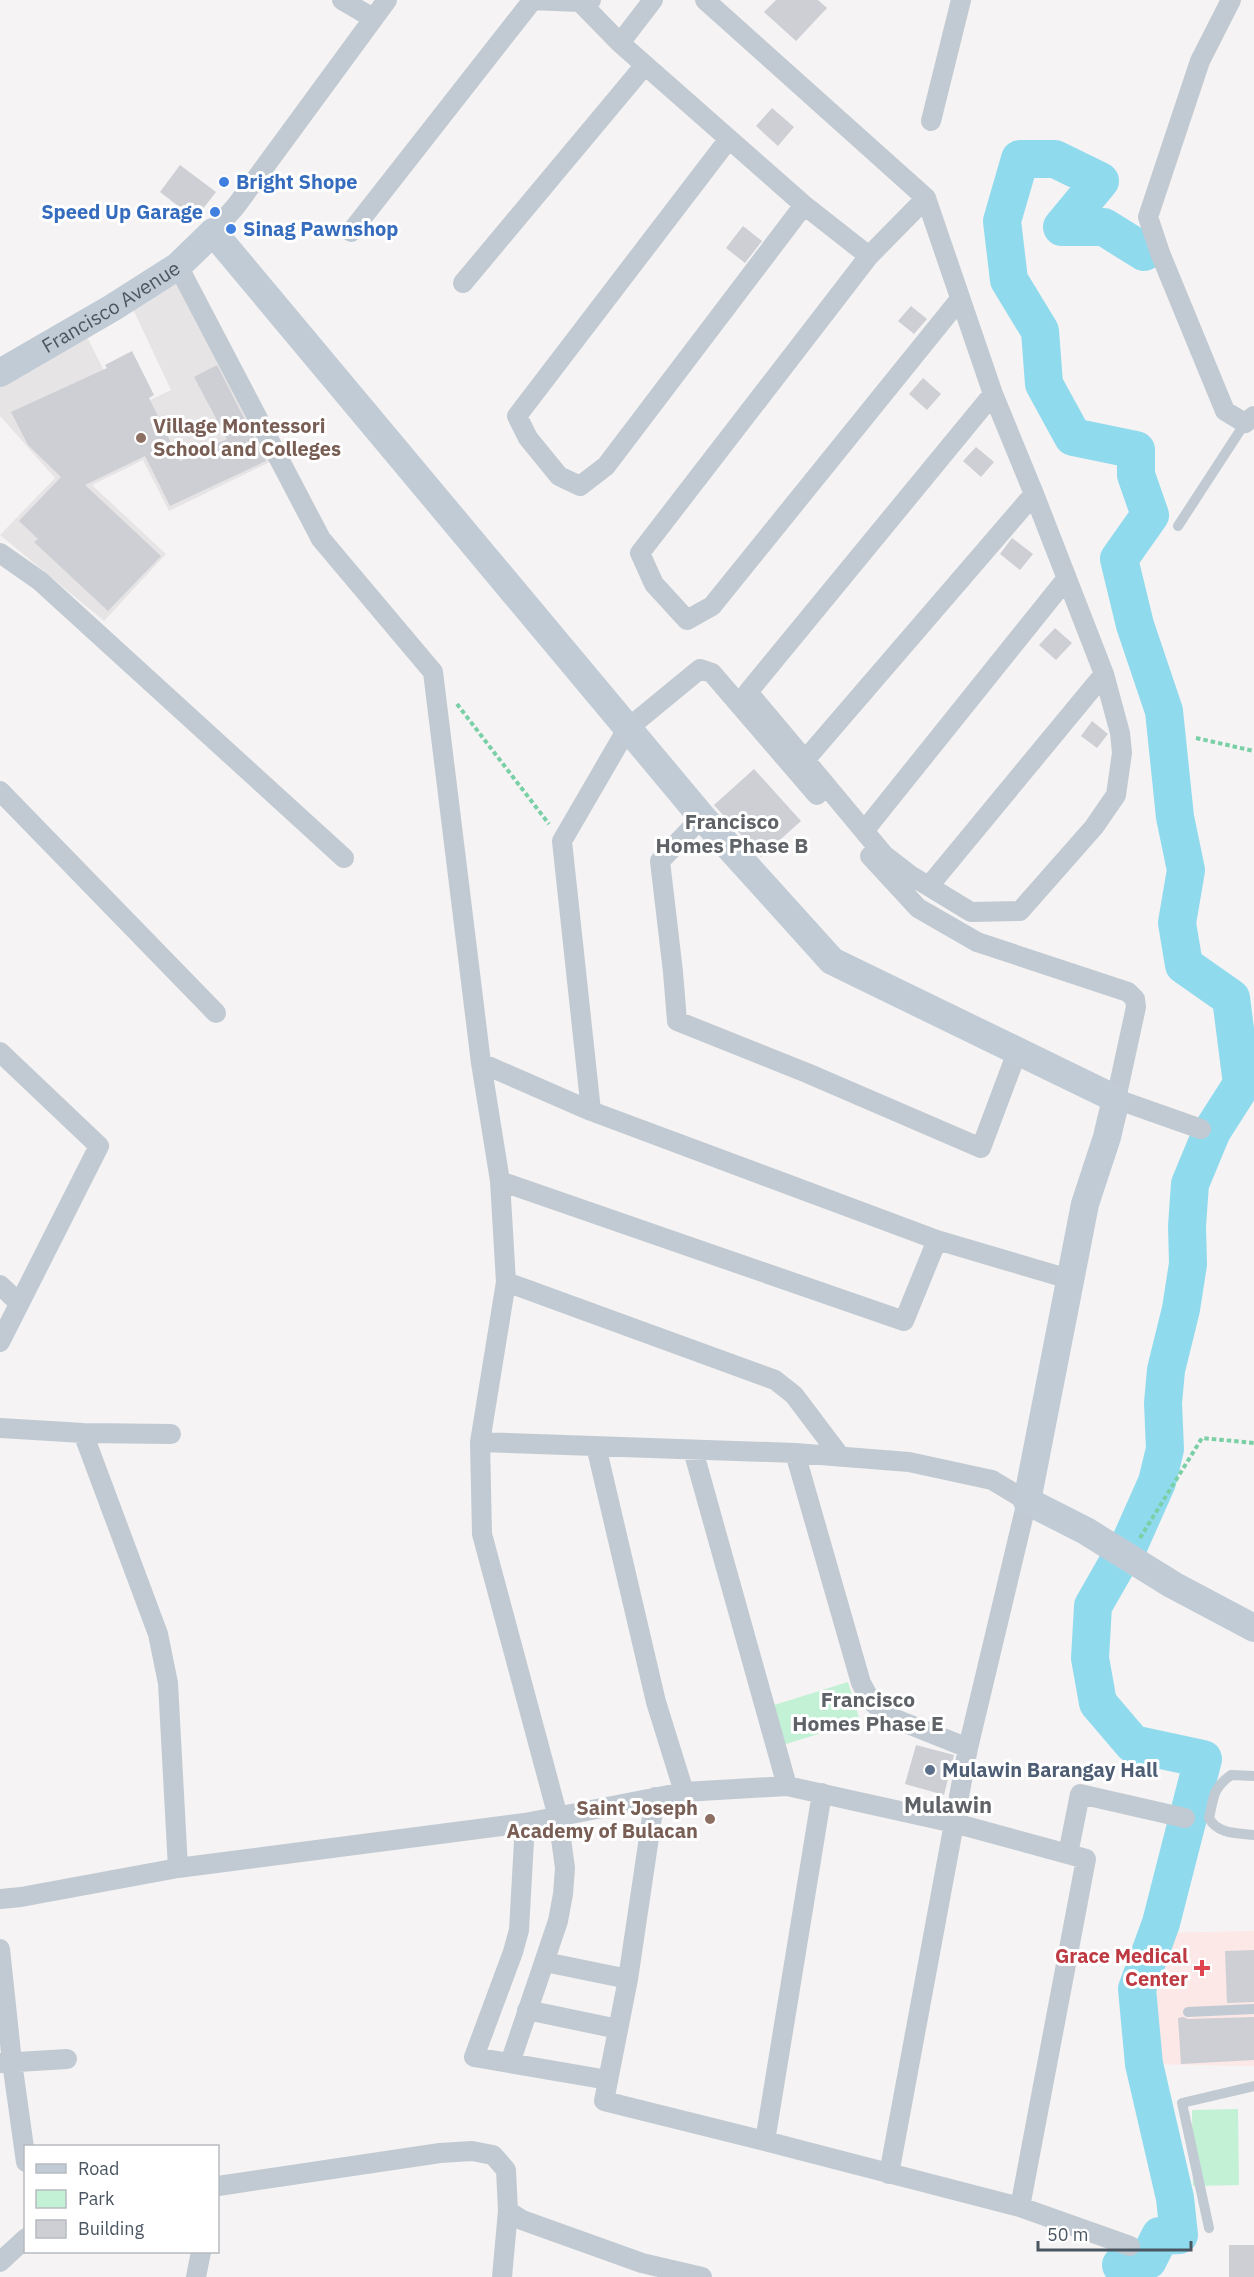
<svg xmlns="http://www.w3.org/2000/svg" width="1254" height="2277" font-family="'IBM Plex Sans',sans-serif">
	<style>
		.education { fill: #e6e4e5 }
		.medical { fill: #fce8e6 }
		.green { fill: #c3f1d5 }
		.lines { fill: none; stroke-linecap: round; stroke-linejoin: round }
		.river { stroke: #90daee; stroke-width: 38 }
		.building { fill: #cdcfd5 }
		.path { stroke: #7ad0a6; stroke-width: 4; stroke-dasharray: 4.5 3; stroke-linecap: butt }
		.lane { stroke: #c1cad2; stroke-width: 10 }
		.street { stroke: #c1cad2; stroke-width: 20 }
		.secondary { stroke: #c1cbd6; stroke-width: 28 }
		.shop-dot { fill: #3f7fe0; stroke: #fff; stroke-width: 2 }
		.education-dot { fill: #8d6e63; stroke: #fff; stroke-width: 2 }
		.service-dot { fill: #5c6f8a; stroke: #fff; stroke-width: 2 }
		.health-dot { fill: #e0444e; stroke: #fff; stroke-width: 2 }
		.labels { text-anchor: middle; stroke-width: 6; stroke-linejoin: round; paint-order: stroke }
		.shop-label { font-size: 20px; font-weight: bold; fill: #366cbe; stroke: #fff; text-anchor: start }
		.street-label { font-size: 20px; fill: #4a5661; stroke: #fff }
		.education-label { font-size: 20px; font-weight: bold; fill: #785e54; stroke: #fff; text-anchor: start }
		.service-label { font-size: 20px; font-weight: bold; fill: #4e5e75; stroke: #fff; text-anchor: start }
		.health-label { font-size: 20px; font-weight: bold; fill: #be3a42; stroke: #fff; text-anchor: end }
		.neighbourhood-label { font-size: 21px; font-weight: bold; fill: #5f6368; stroke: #fff }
		.quarter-label { font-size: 22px; font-weight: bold; fill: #5f6368; stroke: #fff }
	</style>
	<rect width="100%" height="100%" fill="#f5f3f3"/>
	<path class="education" d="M 182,279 L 274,460 L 169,511 L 143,460 L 92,485 L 166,554 L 104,621 L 0,535 L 55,478 L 0,416 L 0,381 L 85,333 L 125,412 L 171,390 L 132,307 Z"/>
	<path class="medical" d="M 1254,1931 L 1254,2066 L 1150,2064 L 1141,2004 L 1160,1933 Z"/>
	<path class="green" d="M 848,1682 L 860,1721 L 783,1745 L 771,1706 Z
		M 1238,2109 L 1239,2185 L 1193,2186 L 1192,2110 Z"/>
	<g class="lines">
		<path class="river" d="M 1129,1545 L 1157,1482 L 1165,1449 L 1163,1403 L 1166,1370 L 1181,1309 L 1188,1264 L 1187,1226 L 1190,1184 L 1212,1131 L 1242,1084 L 1231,998 L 1184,965 L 1177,923 L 1186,870 L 1175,817 L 1164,711 L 1135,625 L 1119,559 L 1150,515 L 1136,475 L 1136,450 L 1073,437 L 1044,384 L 1040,331 L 1009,280 L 1002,221 L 1020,159 L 1055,159 L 1100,181 L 1062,227 L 1104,227 L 1144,252
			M 1117,1564 L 1093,1606 L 1090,1658 L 1098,1703 L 1133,1744 L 1203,1759 L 1161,1923 L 1137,1989 L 1144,2064 L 1175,2198 L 1179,2235 L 1160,2236 L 1148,2260 L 1121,2265 L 1127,2277"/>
	</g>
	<path class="building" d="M 776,0 L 818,0 L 827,8 L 796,41 L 764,12 Z
		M 772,108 L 794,127 L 778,146 L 756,126 Z
		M 180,165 L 216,192 L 195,219 L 160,192 Z
		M 743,226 L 762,241 L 745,263 L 726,248 Z
		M 911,306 L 927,319 L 914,334 L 898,321 Z
		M 132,351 L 154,395 L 149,398 L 180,461 L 227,439 L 194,377 L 217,365 L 266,461 L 170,506 L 145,456 L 85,485 L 161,556 L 108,611 L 34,542 L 38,539 L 19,521 L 61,477 L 28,445 L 11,412 L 107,368 L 105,365 Z
		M 923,378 L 941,394 L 927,410 L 909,394 Z
		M 976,447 L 994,462 L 981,477 L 963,461 Z
		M 1012,538 L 1033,554 L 1020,570 L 1000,554 Z
		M 1055,628 L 1072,643 L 1056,660 L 1039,645 Z
		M 1092,721 L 1108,734 L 1097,748 L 1081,736 Z
		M 754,769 L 801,821 L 761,857 L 714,805 Z
		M 916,1745 L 954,1755 L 944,1795 L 905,1784 Z
		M 1254,1950 L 1254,2002 L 1227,2003 L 1225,1951 Z
		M 1183,2017 L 1188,2019 L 1254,2017 L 1254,2060 L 1181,2064 L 1178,2018 Z
		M 1229,2245 L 1254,2245 L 1254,2277 L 1229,2277 Z"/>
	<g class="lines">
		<path class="path" d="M 457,704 L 549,824
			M 1196,738 L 1254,751
			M 1140,1538 L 1202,1438 L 1254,1443"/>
		<path class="lane" d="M 1178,526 L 1245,423
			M 1254,1776 L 1231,1775 C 1212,1789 1214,1797 1209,1818 C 1217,1834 1237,1833 1254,1835
			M 1188,2012 L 1254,2009
			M 1209,2228 L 1182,2103 L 1254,2086"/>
		<path class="street" d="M 342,0 L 373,18
			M 531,0 L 580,2 L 591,0
			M 705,0 L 926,198 L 993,394 L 1034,494 L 1104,674 L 1120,733 L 1122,753 L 1116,795 L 1094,827 L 1020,911 L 971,912 L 910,875 L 884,855 L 805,760
			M 1231,0 L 1200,61 L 1148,217 L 1160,253 L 1225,411 L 1245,423 L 1254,416
			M 580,2 L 620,43 L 653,0
			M 620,43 L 804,205 L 869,256
			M 931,121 L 961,0
			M 728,140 L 517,416 L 528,438 L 559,476 L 580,486 L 606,466 L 804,205
			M 926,198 L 869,256 L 640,553 L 654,584 L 687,620 L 712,606 L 960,299
			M 213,232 L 236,206 L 387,0
			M 351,232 L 532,1
			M 178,266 L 321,539 L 433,672 L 481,1063 L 500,1181 L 506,1282 L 480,1442 L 482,1534 L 558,1817 L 565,1868 L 563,1894 L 558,1921 L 510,2063
			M 463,283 L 645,65
			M 993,394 L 748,692 L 805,760 L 1034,494
			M 0,553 L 40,581 L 344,858
			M 0,791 L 216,1013
			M 702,817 L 660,861 L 673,972 L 677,1021 L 807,1073 L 981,1148 L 1017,1052
			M 864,831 L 1067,578
			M 870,856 L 918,908 L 977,942 L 1128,992 L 1135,999 L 1136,1007 L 1116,1099 L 1201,1129
			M 929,886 L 1104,674
			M 0,1052 L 99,1146 L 0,1342
			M 481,1063 L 591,1111 L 937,1240 L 1069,1279
			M 591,1111 L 562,841 L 627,729 L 700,669 L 712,673 L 817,795
			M 500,1181 L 904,1321 L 937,1240
			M 506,1282 L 775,1380 L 794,1395 L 840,1456
			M 0,1285 L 19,1303
			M 0,1428 L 83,1433 L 171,1434
			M 83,1433 L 158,1634 L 168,1683 L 178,1868
			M 480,1442 L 795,1453 L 909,1462 L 992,1480 L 1027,1501 L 968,1748 L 889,2174
			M 596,1446 L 656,1702 L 684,1792
			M 693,1450 L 787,1786
			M 795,1453 L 861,1683 L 871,1701 L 888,1716 L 968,1748
			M 822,1793 L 765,2141 L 1020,2207 L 1130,2246
			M 655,1797 L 628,1979 L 604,2101 L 765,2141
			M 525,1823 L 519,1930 L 513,1952 L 474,2057 L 608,2080
			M 1068,1854 L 1080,1794 L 1185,1818
			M 0,1899 L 21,1897 L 178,1868 L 525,1823 L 684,1792 L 787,1786 L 954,1823 L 1086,1859 L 1020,2207
			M 0,1949 L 12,2062 L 26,2162
			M 545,1962 L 628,1979
			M 527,2010 L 618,2029
			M 1,2063 L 67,2059
			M 218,2186 L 440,2153 L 472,2151 L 493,2155 L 506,2170 L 508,2211 L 502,2277
			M 508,2211 L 522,2220 L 642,2263 L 702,2277
			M 0,2262 L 26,2238
			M 196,2277 L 201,2252"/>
		<path class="secondary" id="s1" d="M 0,373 L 112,308 L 178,266 L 213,232 L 702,817 L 832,961 L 1116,1099 L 1107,1137 L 1085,1204 L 1027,1501 L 1086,1531 L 1173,1585 L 1254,1628"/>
	</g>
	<g class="shop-dot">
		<circle cx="224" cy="182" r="6"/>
		<circle cx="215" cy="212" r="6"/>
		<circle cx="231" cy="229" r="6"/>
	</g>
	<g class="education-dot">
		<circle cx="141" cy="438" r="6"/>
		<circle cx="710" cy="1819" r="6"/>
	</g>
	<circle class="service-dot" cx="930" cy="1770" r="6"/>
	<path class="health-dot" d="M1199 1959h6v6h6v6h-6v6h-6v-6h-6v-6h6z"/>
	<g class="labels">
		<g class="shop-label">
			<text x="236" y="189">Bright Shope</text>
			<text x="203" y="219" text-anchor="end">Speed Up Garage</text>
			<text x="243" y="236">Sinag Pawnshop</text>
		</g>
		<g class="street-label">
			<text dy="7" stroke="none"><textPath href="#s1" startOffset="129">Francisco Avenue</textPath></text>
		</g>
		<g class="education-label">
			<text x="153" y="433">Village Montessori<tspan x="153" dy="23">School and Colleges</tspan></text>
			<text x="698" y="1815" text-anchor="end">Saint Joseph<tspan x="698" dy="23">Academy of Bulacan</tspan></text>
		</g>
		<g class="service-label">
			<text x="942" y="1777">Mulawin Barangay Hall</text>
		</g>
		<g class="health-label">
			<text x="1188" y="1963">Grace Medical<tspan x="1188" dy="23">Center</tspan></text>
		</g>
		<g class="neighbourhood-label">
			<text x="732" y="829">Francisco<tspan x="732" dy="24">Homes Phase B</tspan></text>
			<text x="868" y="1707">Francisco<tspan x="868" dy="24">Homes Phase E</tspan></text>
		</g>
		<g class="quarter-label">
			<text x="948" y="1813">Mulawin</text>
		</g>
	</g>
	<rect x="24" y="2145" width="195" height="108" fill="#ffffff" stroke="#b7bbc0" stroke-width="1.5"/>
	<rect x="36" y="2164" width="30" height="9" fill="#c1cbd6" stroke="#b7bbc0" stroke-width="1.5"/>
	<text x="78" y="2175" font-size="18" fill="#4a5661">Road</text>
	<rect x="36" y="2190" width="30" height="18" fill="#c3f1d5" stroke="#b7bbc0" stroke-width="1.5"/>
	<text x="78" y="2205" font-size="18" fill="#4a5661">Park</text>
	<rect x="36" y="2220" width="30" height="18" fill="#cdcfd5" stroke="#b7bbc0" stroke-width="1.5"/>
	<text x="78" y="2235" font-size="18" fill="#4a5661">Building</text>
	<path d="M1038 2241v9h153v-9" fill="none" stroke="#4a5661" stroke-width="3"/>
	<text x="1047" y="2241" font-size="18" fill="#4a5661" stroke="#ffffff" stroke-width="4.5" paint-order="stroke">50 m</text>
</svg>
